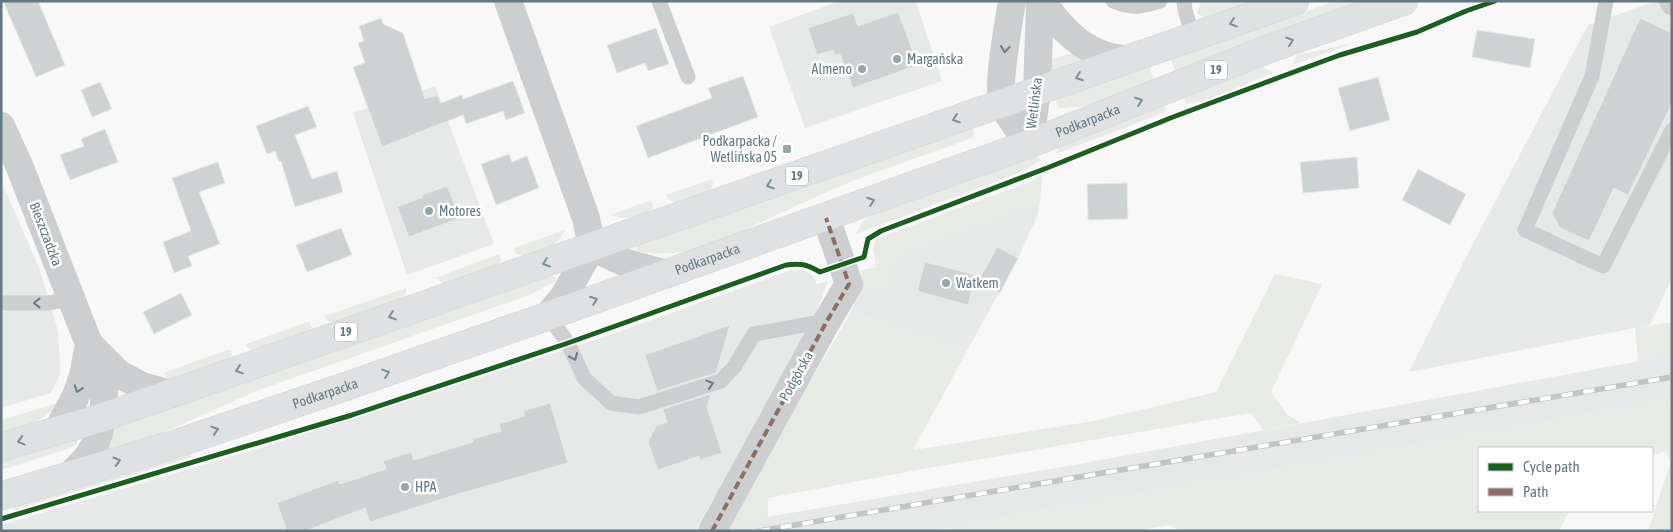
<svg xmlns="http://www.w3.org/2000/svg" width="1673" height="532" font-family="'Asap Condensed',sans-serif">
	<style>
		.built { fill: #e7e9e9 }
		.green { fill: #e8eae5 }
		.building { fill: #cfd2d3; stroke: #e8e8e8 }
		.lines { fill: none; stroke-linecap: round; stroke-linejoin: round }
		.primary-casing { stroke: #d4d5d6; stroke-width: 29 }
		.service { stroke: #cdcecf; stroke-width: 15 }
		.minor { stroke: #cdcecf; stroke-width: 28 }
		.primary { stroke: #e0e1e2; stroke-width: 28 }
		.rail-casing { stroke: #c2c4c5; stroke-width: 5.5 }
		.rail { stroke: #fff; stroke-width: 4; stroke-dasharray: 11; stroke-linecap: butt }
		.quiet { stroke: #8d6e63; stroke-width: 4; stroke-dasharray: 8 4; stroke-linecap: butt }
		.cycleway-casing { stroke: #fff; stroke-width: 8 }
		.cycleway { stroke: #1b5e20; stroke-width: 5 }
		.oneway { stroke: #7c8d96 }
		.oneway2 { stroke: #687c87 }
		.poi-dot { fill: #97a5ac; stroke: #fff; stroke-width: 2 }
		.labels { text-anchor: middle; stroke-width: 5; stroke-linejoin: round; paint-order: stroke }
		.shield { fill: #fff; stroke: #92a0a8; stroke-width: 1 }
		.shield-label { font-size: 12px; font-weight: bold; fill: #637883 }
		.poi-label { font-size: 14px; fill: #637883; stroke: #fff; text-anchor: start }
		.street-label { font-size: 14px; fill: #637883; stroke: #fff }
	</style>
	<rect width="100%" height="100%" fill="#f8f8f8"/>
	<path class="built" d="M 839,1 L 916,1 L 942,81 L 805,128 L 769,27 Z
		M 1656,1 L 1672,1 L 1672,278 L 1650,325 L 1409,372 L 1466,257 L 1588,25 Z
		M 435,86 L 494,244 L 407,275 L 353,113 Z
		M 1,180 L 40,270 L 58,331 L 60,363 L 60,375 L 51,393 L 1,408 Z
		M 1040,201 L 1038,215 L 1018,258 L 967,351 L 851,312 L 861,287 L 886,284 L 897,254 Z
		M 803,269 L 813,276 L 817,284 L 828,281 L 808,334 L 696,529 L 1068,466 L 1672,355 L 1672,400 L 931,531 L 1,531 L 1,525 L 260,448 L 598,339 L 789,271 Z"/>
	<path class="green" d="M 1201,1 L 1256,1 L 1207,18 L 1201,16 L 1197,13 Z
		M 1335,1 L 1365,1 L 1219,53 L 1175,71 L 1171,59 Z
		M 1354,43 L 1292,65 L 1297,55 Z
		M 1081,50 L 1093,56 L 1046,73 L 1046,62 Z
		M 1149,67 L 1154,80 C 1123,93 1093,109 1059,108 L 1056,101 L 1059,98 Z
		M 1263,67 L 1273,73 L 1204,101 L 1186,104 L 1184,98 Z
		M 1164,106 L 1166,112 L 1056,154 L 1059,147 Z
		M 973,128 L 974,132 L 972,138 C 927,155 881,169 836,188 C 808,200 781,213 753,226 C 714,244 682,260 637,251 L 636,247 L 638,245 Z
		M 1034,156 L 1041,160 L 1022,172 L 856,234 C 859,225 863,220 871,216 Z
		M 1043,172 L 1040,201 L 897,254 L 886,284 L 876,294 L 861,287 L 862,270 L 876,267 L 873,248 L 876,239 L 1032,181 Z
		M 712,179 L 713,184 L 709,194 L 677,204 L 668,199 L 666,195 Z
		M 651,200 L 653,206 L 650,214 C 635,219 626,219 610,215 Z
		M 565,230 C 554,250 545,250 525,257 L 515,253 L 514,248 Z
		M 499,254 L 501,260 L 496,268 L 449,284 L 443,283 L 435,278 Z
		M 1275,274 L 1322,284 L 1271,392 L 1287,414 L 1300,423 L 1264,430 L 1251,413 L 928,468 L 768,498 L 768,517 L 731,524 L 741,500 L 851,312 L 967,351 L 913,450 L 1094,421 L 1216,392 Z
		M 552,276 L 556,277 L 555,281 L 532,294 L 259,390 L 146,440 L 109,451 L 104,448 L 118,426 Z
		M 406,288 L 406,294 L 397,302 L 336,323 L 326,320 L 325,316 Z
		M 310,321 L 312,327 L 307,334 L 256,352 L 247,348 L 246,344 Z
		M 1672,322 L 1672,355 L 1638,362 L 1635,328 Z
		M 230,349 L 232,354 L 228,361 L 182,377 L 169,379 L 163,373 Z
		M 1672,400 L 1672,527 L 1670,531 L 1648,531 L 1670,464 L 1667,451 L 1652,456 L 1652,448 L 1479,448 L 1479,511 L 1569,511 L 1559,531 L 1181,531 L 1170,525 L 1135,531 L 931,531 Z
		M 61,402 C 43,422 26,426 1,434 L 1,420 Z
		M 74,439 L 77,440 L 77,444 L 68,449 L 1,470 L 1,460 Z
		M 188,454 L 193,457 L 13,510 L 15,506 Z"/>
	<path class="building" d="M 3,1 L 38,1 L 65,65 L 36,77 Z
		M 898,12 L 918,65 L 853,88 L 840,54 L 835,55 L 833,50 L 817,55 L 808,28 L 853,13 L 858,26 Z
		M 381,18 L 383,24 L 403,33 L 425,99 L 437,95 L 441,103 L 462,95 L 463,99 L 513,81 L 525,113 L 506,120 L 503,111 L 466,124 L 463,115 L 382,147 L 353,67 L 365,63 L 358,43 L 364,41 L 359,26 Z
		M 1640,18 L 1672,33 L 1672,103 L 1628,195 L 1614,188 L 1589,241 L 1560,228 L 1552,213 Z
		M 656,28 L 669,64 L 648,71 L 645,63 L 617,73 L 607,45 Z
		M 1477,30 L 1535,39 L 1530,68 L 1472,57 Z
		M 743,76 L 758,117 L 648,158 L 636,126 L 712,98 L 708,88 Z
		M 1378,77 L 1390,120 L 1350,131 L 1338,88 Z
		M 100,82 L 112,109 L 92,117 L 81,90 Z
		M 308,106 L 317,127 L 295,135 L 312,179 L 337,171 L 343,192 L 295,207 L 281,161 L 279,162 L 275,151 L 267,154 L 256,126 Z
		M 105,129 L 118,162 L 70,180 L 60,155 L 84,146 L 81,139 Z
		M 509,154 L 512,162 L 527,156 L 539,188 L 496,205 L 481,164 Z
		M 1357,157 L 1359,188 L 1303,193 L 1300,162 Z
		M 218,162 L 225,183 L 199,192 L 220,244 L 188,256 L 192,266 L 174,273 L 163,242 L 191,231 L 172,178 Z
		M 1418,169 L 1466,194 L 1450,225 L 1402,200 Z
		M 1127,183 L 1128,219 L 1088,220 L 1087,184 Z
		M 447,186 L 460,218 L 409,237 L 397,207 L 423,197 L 422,195 Z
		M 341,228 L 352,255 L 307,272 L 296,245 Z
		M 997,247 L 1018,258 L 1000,293 L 978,282 Z
		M 925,262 L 976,275 L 968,305 L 917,291 Z
		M 181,293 L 192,315 L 154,334 L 143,312 Z
		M 730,325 L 716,373 L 657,391 L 645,355 Z
		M 711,394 L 707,407 L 722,453 L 700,460 L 699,456 L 658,470 L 648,442 L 656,426 L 667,422 L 663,409 Z
		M 550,403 L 568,463 L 455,495 L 370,522 L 365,508 L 306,531 L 287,531 L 277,503 L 338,480 L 340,484 L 386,469 L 383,461 L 411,452 L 414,460 L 473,442 L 473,439 L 501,431 L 499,424 L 525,416 L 523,411 Z"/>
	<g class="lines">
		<defs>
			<g id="primary">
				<path d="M 1,447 L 101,418 L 1295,1"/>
				<path id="s1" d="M 1,496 L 169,446 L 341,388 L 548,316 L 1029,144 L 1271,48 L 1404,1"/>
			</g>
		</defs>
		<use href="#primary" class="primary-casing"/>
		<path class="service" d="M 659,1 L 688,77
			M 1113,1 C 1134,9 1139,7 1160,1
			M 1184,1 L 1185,10 L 1193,37
			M 1606,1 L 1592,76 L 1525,230 L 1603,266 L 1672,130
			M 1666,1 L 1669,7 L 1672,8
			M 1,303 L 48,303 L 72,299
			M 548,316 L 568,343 L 584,378 L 611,403 L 639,407 L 721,381 L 734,367 L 754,334 L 827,321"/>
		<path class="minor" d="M 508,1 L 586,218 L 592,247 L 564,296 L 548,316
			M 1012,1 C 1009,21 996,89 1003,105 C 1010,119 1020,131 1029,144
			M 1043,1 C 1055,22 1076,44 1099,53 C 1107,57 1117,58 1126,60
			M 1,126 L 19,165 L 89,344 L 119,374 L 142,386 L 171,394
			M 1029,144 L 1037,93 L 1040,1
			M 592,247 L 623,262 L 667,274
			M 57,431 L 75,398 L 83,376 L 89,344
			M 70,475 C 76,469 84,462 89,455 C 107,428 107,385 99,355
			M 712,531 L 827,321 L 849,284 L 826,218"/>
		<use href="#primary" class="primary"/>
		<defs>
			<path id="rail" d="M 759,531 L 1672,377"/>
		</defs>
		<use href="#rail" class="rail-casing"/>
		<use href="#rail" class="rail"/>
		<path class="quiet" d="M 712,531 L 827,321 L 849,284 L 826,218"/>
		<defs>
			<path id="cycleway" d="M 1,519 L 352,415 L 568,343 L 786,265 C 801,263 806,264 820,272 L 864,257 L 868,239 L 881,231 L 1047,168 L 1173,117 L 1283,76 L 1340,55 L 1417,32 L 1466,11 L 1495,1"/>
		</defs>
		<use href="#cycleway" class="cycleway-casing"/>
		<use href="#cycleway" class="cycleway"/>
	</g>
	<defs><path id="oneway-chevron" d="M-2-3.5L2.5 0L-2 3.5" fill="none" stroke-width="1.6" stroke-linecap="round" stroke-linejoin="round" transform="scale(1.25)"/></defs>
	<g class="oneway">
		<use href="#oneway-chevron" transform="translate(1233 23) rotate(161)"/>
		<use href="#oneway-chevron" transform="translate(1290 41) rotate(-19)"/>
		<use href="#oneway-chevron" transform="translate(1079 77) rotate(160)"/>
		<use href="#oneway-chevron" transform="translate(1139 101) rotate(-21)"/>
		<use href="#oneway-chevron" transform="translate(956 119) rotate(161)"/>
		<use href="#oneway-chevron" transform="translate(770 185) rotate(161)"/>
		<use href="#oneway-chevron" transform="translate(871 201) rotate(-20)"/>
		<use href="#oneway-chevron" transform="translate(546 263) rotate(161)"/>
		<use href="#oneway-chevron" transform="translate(594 300) rotate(-20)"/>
		<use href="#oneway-chevron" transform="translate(392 316) rotate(161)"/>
		<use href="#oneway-chevron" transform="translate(239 370) rotate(161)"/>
		<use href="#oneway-chevron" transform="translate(386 373) rotate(-19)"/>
		<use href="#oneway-chevron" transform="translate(215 430) rotate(-18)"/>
		<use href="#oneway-chevron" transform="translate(21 441) rotate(164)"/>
		<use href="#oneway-chevron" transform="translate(117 461) rotate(-17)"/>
	</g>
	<g class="oneway2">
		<use href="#oneway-chevron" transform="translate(1005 49) rotate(96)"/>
		<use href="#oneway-chevron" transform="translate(37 303) rotate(180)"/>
		<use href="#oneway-chevron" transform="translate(574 357) rotate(66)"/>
		<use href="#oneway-chevron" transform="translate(710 384) rotate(-18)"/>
		<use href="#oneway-chevron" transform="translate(78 389) rotate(109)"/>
	</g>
	<g class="poi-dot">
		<circle cx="897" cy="59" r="5"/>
		<circle cx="862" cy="69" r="5"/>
		<rect x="782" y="144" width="10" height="10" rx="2.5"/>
		<circle cx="429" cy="211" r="5"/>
		<circle cx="946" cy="283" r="5"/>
		<circle cx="405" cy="487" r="5"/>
	</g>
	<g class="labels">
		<g class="shield">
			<rect x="1205" y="60.5" width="22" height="19" rx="4"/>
			<rect x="786" y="166.5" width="22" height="19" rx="4"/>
			<rect x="335" y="322.5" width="22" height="19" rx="4"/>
		</g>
		<g class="shield-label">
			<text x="1216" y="74">19</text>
			<text x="797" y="180">19</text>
			<text x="346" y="336">19</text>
		</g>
		<g class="poi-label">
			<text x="907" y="64">Margańska</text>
			<text x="852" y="74" text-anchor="end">Almeno</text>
			<text x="777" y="146" text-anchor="end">Podkarpacka /<tspan x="777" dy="16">Wetlińska 05</tspan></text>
			<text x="439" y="216">Motores</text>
			<text x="956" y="288">Watkem</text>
			<text x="415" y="492">HPA</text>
		</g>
		<g class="street-label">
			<text transform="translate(1034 103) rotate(-83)" y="5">Wetlińska</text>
			<text dy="5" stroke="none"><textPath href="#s1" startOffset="1150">Podkarpacka</textPath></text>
			<text transform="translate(46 234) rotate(69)" y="5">Bieszczadzka</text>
			<text dy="5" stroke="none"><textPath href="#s1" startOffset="745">Podkarpacka</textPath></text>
			<text transform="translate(796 376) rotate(-61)" y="5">Podgórska</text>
			<text dy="5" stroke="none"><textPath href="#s1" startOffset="340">Podkarpacka</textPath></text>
		</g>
	</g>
	<rect width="1673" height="532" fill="none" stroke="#637883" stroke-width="5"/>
	<rect x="1478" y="447" width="175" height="65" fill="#ffffff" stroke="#c1c9cd"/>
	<rect x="1488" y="463" width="25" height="8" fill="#1b5e20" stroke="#c1c9cd"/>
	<text x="1523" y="472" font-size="15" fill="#637883">Cycle path</text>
	<rect x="1488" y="488" width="25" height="8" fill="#8d6e63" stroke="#c1c9cd"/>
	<text x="1523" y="497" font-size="15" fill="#637883">Path</text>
</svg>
